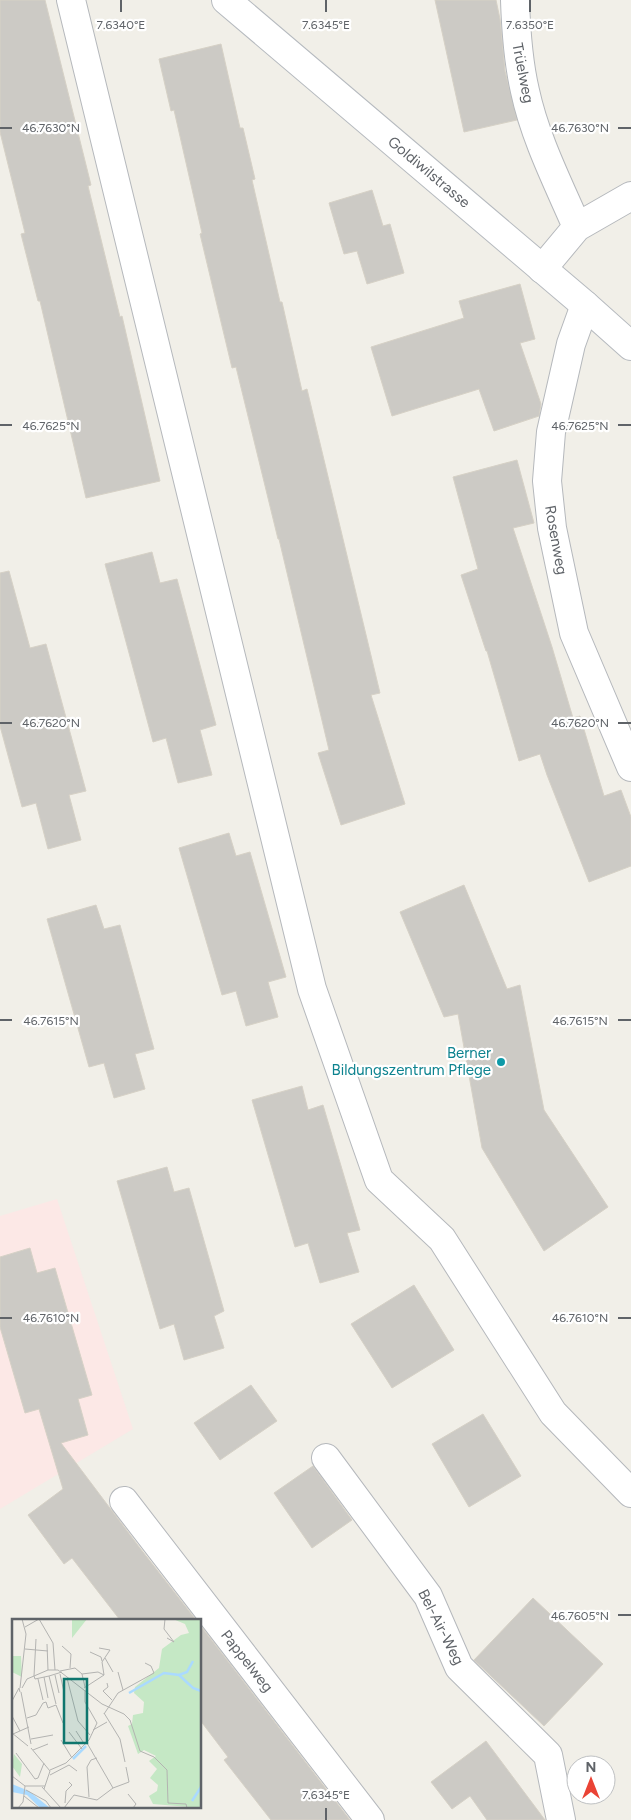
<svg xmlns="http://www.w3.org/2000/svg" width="631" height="1820" font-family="Figtree,sans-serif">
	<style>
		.medical { fill: #fce8e6 }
		.building { fill: #cccac5; stroke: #d6d1c6 }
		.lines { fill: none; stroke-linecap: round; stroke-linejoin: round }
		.street-casing { stroke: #b5b8bc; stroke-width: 30 }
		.secondary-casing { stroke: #b6babf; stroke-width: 30 }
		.street { stroke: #fff; stroke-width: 28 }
		.secondary { stroke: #fff; stroke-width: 28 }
		.ticks { fill: none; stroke: #5f6368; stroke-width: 2 }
		.culture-dot { fill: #0f9aa8; stroke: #fff; stroke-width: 2 }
		.labels { text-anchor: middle; stroke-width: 4.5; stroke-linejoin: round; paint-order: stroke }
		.street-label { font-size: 15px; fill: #5f6368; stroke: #fff }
		.culture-label { font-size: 15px; fill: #0d838f; stroke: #fff; text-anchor: end }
		.inset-river { fill: none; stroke: #aadaff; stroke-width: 2.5 }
		.inset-road { fill: none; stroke: #b3b3b1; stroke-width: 1 }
		.view { fill: #0f766e; fill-opacity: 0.15; stroke: #0f766e; stroke-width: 2.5 }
		.inset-edge { fill: none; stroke: #5f6368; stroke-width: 2.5 }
		.ticks-label { font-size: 12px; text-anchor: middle; fill: #5f6368; stroke: #fff; stroke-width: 4.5; stroke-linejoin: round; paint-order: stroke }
	</style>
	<rect width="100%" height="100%" fill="#f1efe8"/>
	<path class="medical" d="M 57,1199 L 133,1429 L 0,1509 L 0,1216 Z"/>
	<path class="building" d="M 0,0 L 45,0 L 91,185 L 88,186 L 120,317 L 122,316 L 160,481 L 86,498 L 40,301 L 38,301 L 21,234 L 25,233 L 0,132 Z
		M 435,0 L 496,0 L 500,19 L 505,71 L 517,120 L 464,132 Z
		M 221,44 L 240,128 L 243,128 L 255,179 L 252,180 L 280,302 L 282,302 L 302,391 L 307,389 L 380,693 L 371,695 L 405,804 L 341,825 L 318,753 L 329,750 L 279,539 L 278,539 L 236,367 L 232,368 L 200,234 L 202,233 L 174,110 L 171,111 L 159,59 Z
		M 372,190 L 383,226 L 390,224 L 404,273 L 367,284 L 357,251 L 344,254 L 329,203 Z
		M 520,284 L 535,339 L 520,343 L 541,404 L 539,416 L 494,431 L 479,389 L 392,416 L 371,347 L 464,318 L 459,301 Z
		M 517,460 L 534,523 L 513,528 L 552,647 L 573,718 L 580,716 L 604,796 L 621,790 L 631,817 L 631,866 L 589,882 L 547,775 L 540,754 L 519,761 L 487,651 L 486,651 L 461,575 L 478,569 L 453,477 Z
		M 152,552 L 160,583 L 177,579 L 216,725 L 200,730 L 212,775 L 178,783 L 166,738 L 153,742 L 105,564 Z
		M 9,571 L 30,648 L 46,644 L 86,791 L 69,795 L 81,840 L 48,849 L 36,803 L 22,807 L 0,726 L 0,573 Z
		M 229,833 L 236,856 L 250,852 L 286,977 L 268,982 L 278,1017 L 246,1026 L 236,991 L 222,995 L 179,848 Z
		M 464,885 L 507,989 L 520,985 L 544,1110 L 608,1207 L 544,1251 L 482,1148 L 458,1014 L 444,1017 L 400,912 Z
		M 96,905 L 104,929 L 120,925 L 154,1049 L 135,1054 L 145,1089 L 114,1098 L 104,1063 L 89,1067 L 47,919 Z
		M 302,1086 L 308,1110 L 323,1105 L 360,1230 L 347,1233 L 359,1272 L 320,1283 L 308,1243 L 295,1247 L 252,1100 Z
		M 167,1167 L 174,1192 L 189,1188 L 224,1311 L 214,1316 L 224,1348 L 184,1360 L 174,1324 L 160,1329 L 117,1181 Z
		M 30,1248 L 37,1273 L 55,1268 L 92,1395 L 78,1399 L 88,1435 L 61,1443 L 143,1552 L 196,1620 L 120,1620 L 72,1558 L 64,1564 L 28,1515 L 63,1489 L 39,1409 L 25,1413 L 0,1327 L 0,1257 Z
		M 414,1285 L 454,1350 L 392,1388 L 351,1324 Z
		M 251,1385 L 277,1421 L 220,1460 L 194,1423 Z
		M 483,1414 L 521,1476 L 469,1507 L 432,1444 Z
		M 313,1466 L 352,1520 L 312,1548 L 274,1493 Z
		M 533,1598 L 603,1664 L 544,1726 L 474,1660 Z
		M 200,1625 L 350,1820 L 271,1820 L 224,1760 L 228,1757 L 200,1720 Z
		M 486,1741 L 545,1820 L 487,1820 L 470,1796 L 452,1809 L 431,1782 Z"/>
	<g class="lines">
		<defs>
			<path id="street" d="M 71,0 L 312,989 L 379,1180 L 442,1239 L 553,1413 L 631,1493
				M 515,0 C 516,31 518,61 525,91 C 535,138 558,183 577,227
				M 542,269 L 577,227 L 631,196
				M 585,305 L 571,344 L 551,432 L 547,481 L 552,528 L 574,633 L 631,767
				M 326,1458 L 428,1596 L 459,1667 L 548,1755 L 561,1820
				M 124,1501 L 370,1820"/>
			<path id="secondary" d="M 226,0 L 585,305 L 631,346"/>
		</defs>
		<use href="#street" class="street-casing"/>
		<use href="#secondary" class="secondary-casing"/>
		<use href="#street" class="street"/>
		<use href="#secondary" class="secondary"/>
	</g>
	<path class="ticks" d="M 121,0 L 121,12M 326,0 L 326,12M 530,0 L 530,12M 0,128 L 12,128M 618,128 L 631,128M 0,425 L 12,425M 618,425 L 631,425M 0,723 L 12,723M 618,723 L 631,723M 0,1020 L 12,1020M 618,1020 L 631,1020M 0,1318 L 12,1318M 618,1318 L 631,1318M 618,1615 L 631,1615M 326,1808 L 326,1820"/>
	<circle class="culture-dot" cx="501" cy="1062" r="5"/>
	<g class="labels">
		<g class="street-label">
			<text transform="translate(523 73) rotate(79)" y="5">Trüelweg</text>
			<text transform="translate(429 172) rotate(40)" y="5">Goldiwilstrasse</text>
			<text transform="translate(556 540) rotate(80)" y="5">Rosenweg</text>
			<text transform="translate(441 1627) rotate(63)" y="5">Bel-Air-Weg</text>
			<text transform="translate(247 1661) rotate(52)" y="5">Pappelweg</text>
		</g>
		<g class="culture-label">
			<text x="491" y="1058">Berner<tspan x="491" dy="17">Bildungszentrum Pflege</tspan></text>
		</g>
	</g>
	<g transform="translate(12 1619)">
		<rect width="189" height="189" fill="#f1efe8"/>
		<path d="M 60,0 L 75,0 L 60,19 ZM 161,0 L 189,0 L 189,189 L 141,185 L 137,177 L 145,172 L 146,166 L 138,159 L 145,150 L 137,142 L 144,137 L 132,131 L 126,135 L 116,107 L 120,105 L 121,96 L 131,94 L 132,83 L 122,74 L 123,68 L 147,49 L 150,30 L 169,16 L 177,14 L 173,5 ZM 0,29 L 1,37 L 9,37 L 10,58 L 0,53 ZM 2,135 L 10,145 L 8,158 L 0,147 Z" fill="#c5e8c5"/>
		<path d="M 0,165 L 17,172 L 38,189 L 28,189 L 15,176 L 0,173 Z" fill="#aadaff"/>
		<path class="inset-river" d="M 167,56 L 175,53 L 181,42M 117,74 L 152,54 L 167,56 L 181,69 L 189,72M 61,140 L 74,127M 180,182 L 189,168"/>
		<path class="inset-road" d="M 27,0 L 41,24 L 43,51M 153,0 L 152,10 L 162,23 L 155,19M 13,8 L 27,0M 35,25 L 36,51M 50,27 L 59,35 L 58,49M 87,29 L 98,31 L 90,43 L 92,56M 13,30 L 36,32M 78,33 L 89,38 L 90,42M 93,39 L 101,53M 48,52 L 63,49 L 70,55M 106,53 L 111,71M 48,55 L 52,73M 43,56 L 47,74M 22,57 L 24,20M 22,57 L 23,60 L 37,57M 32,58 L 36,79M 55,59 L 66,102 L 78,116M 26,60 L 31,81M 95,64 L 96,68 L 91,72 L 100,81M 73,68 L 70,55 L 86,53 L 92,56M 8,69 L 14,15 L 10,0M 10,69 L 15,60 L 36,51 L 46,51 L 90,85 L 112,95 L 118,101 L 128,132 L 142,138 L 155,151 L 156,184 L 174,185 L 175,189M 72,69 L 92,56M 9,73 L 19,125M 0,82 L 7,69 L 8,73M 31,84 L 34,83 L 36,89 L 44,86 L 51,104M 44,85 L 37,57 L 50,53M 92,94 L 108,120 L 113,143M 92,95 L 106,74 L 142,54 L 139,47 L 133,44M 0,97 L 8,112M 15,99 L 24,96 L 31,84M 81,111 L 95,103M 64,112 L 73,126M 57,113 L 70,130M 0,114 L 16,127M 1,115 L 17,108M 19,120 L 41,116M 49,121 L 60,139M 75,124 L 101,169M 19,129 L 38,152 L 32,170M 21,131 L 36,125M 4,134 L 23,160 L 26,159 L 32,144M 38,151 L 54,144 L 77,121 L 85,104 L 73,83 L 73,71M 38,156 L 57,146 L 65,152M 0,157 L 13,167M 30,168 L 49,189M 14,171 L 34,182 L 39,189M 116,175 L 124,185 L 121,189M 12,177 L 27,189M 77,178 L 75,148 L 79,141 L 85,139M 53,184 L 54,172 L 60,166 L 57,163M 6,189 L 11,183 L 13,167 L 33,167M 52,189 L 62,176 L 85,181 L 101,169 L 117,163 L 114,148"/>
		<path class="view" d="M 52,60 L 75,60 L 75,124 L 52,124 Z"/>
		<rect width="189" height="189" class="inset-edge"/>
	</g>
	<g class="ticks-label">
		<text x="121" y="29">7.6340°E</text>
		<text x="326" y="29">7.6345°E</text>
		<text x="530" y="29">7.6350°E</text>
		<text x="51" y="132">46.7630°N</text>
		<text x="580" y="132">46.7630°N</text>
		<text x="51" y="430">46.7625°N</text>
		<text x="580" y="430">46.7625°N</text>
		<text x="51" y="727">46.7620°N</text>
		<text x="580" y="727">46.7620°N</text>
		<text x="51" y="1025">46.7615°N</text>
		<text x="580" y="1025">46.7615°N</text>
		<text x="51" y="1322">46.7610°N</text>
		<text x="580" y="1322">46.7610°N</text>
		<text x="580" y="1620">46.7605°N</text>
		<text x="326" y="1799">7.6345°E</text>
	</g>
	<g transform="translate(591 1780)"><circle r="24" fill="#ffffff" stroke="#bfc1c3"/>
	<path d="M0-4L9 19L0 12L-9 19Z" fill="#ea4335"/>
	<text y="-8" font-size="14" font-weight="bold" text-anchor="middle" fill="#5f6368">N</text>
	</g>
</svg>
